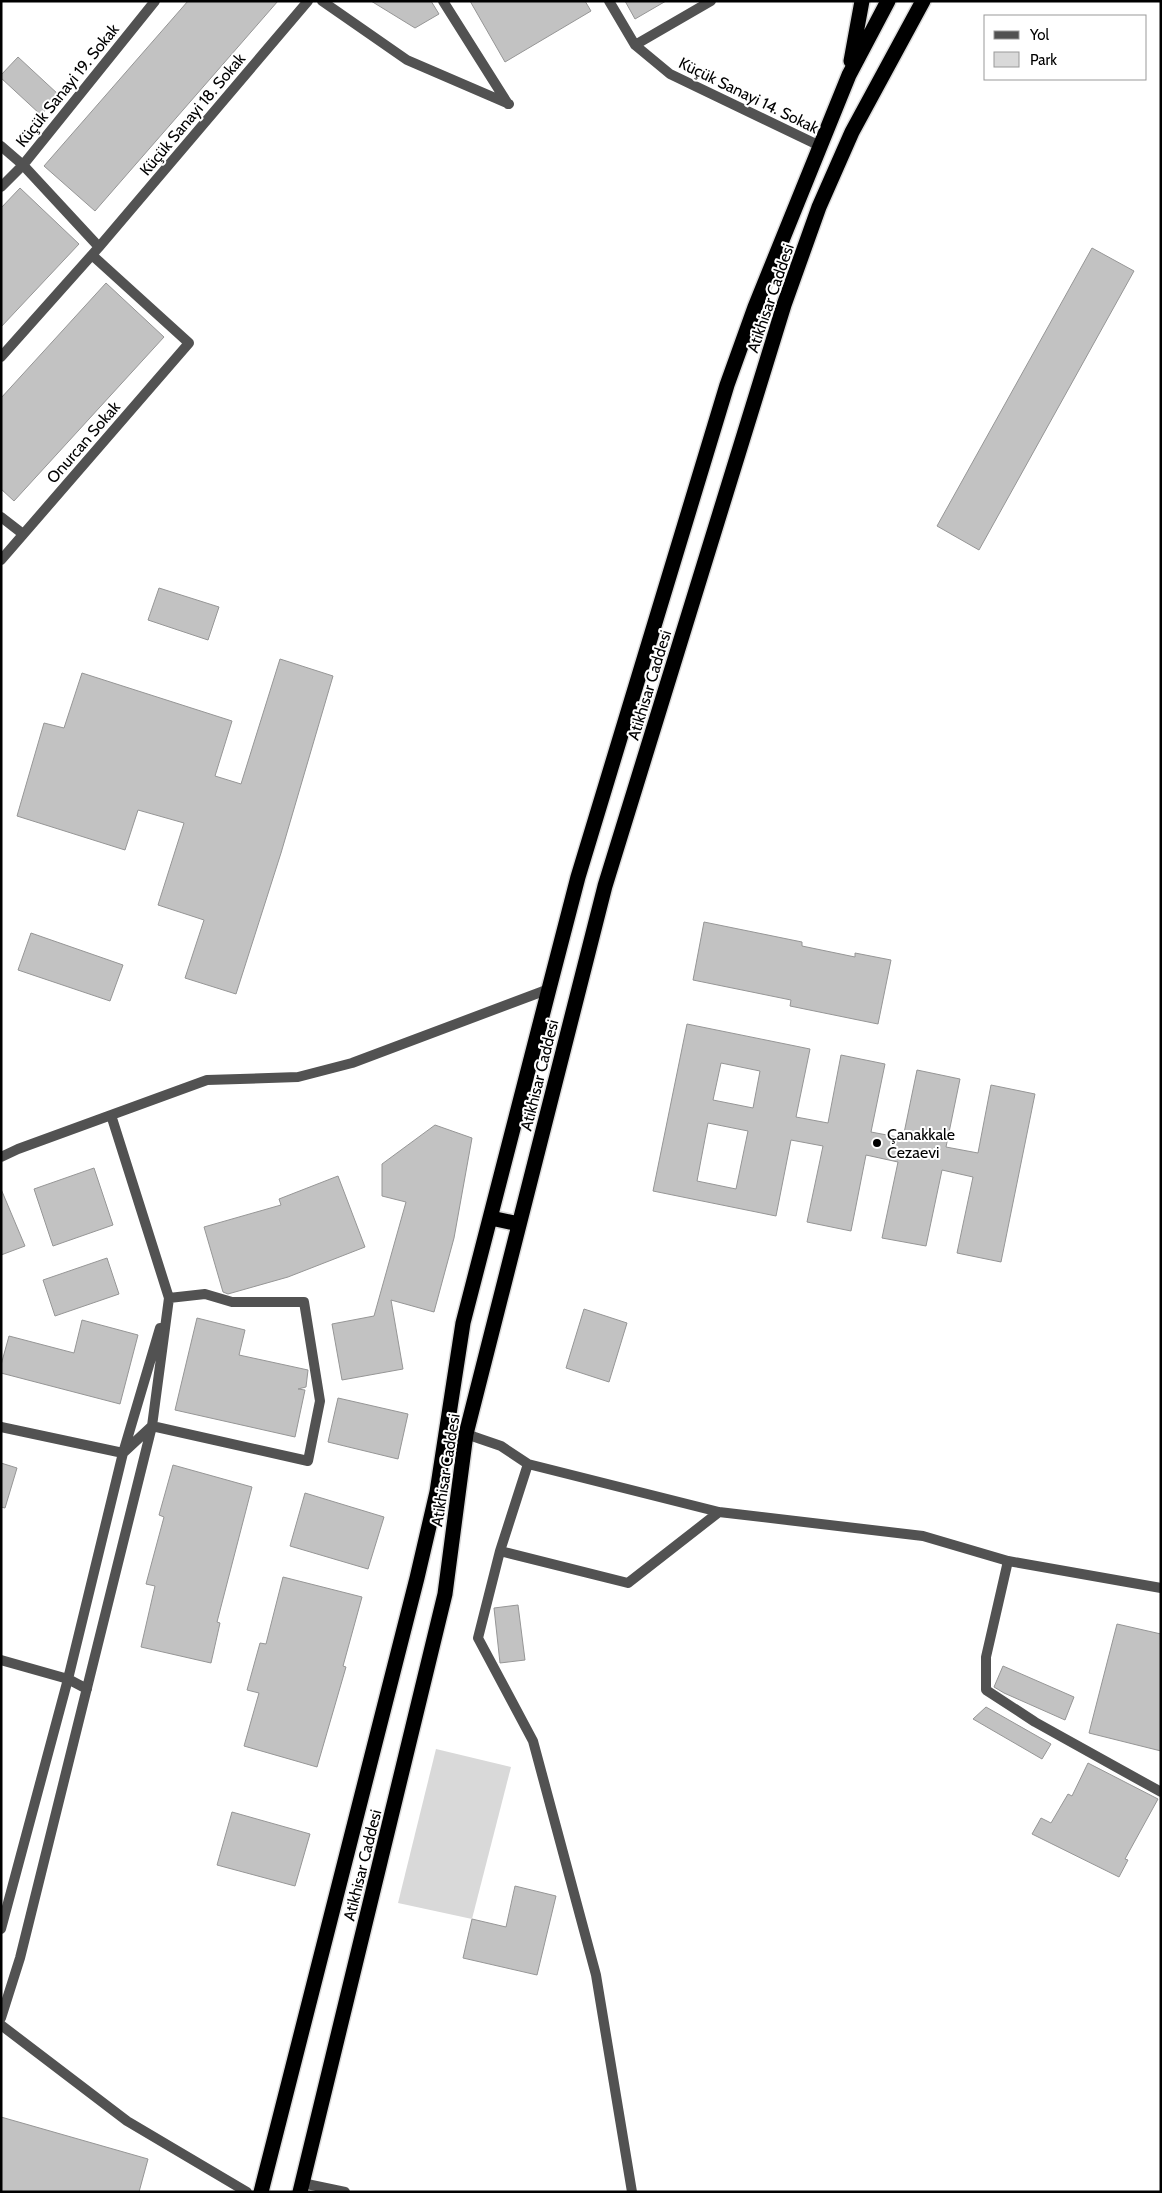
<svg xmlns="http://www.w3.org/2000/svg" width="1162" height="2193" font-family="Cabin,sans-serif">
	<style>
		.green { fill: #d9d9d9 }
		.building { fill: #c2c2c2; stroke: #969696; fill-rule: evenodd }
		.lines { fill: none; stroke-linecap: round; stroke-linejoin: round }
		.highway-casing { stroke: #dbdbdb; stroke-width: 18 }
		.street { stroke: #525252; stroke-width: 10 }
		.highway { stroke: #000; stroke-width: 15 }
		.poi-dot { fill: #000; stroke: #fff; stroke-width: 2 }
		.labels { text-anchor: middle; stroke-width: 4; stroke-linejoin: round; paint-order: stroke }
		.street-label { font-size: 16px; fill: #000; stroke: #fff }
		.poi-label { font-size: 16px; fill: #000; stroke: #fff; text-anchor: start }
	</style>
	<rect width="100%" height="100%" fill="#fff"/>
	<path class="green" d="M 436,1749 L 511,1767 L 472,1919 L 398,1903 Z"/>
	<path class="building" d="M 188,1 L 278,1 L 95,211 L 44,166 Z
		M 371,1 L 431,1 L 439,14 L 415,28 Z
		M 470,1 L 585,1 L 591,11 L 505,62 Z
		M 625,1 L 666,1 L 635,19 Z
		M 18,57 L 59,95 L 41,115 L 1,78 L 1,75 Z
		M 20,188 L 79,244 L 1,327 L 1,208 Z
		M 1092,248 L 1134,271 L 979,550 L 937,526 Z
		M 106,283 L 164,337 L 14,501 L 1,489 L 1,398 Z
		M 159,588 L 219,607 L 208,640 L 148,620 Z
		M 280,659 L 333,676 L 281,853 L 236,994 L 185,978 L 204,920 L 158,905 L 184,823 L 138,810 L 125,850 L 17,816 L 44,723 L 64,728 L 82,673 L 232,721 L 215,776 L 241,784 Z
		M 704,922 L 802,942 L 802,946 L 855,957 L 855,953 L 891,960 L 878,1024 L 790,1006 L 791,1000 L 693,980 Z
		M 31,933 L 123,965 L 110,1001 L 18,970 Z
		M 687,1024 L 810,1049 L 796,1117 L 828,1123 L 841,1055 L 885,1064 L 871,1132 L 903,1138 L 917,1070 L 960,1079 L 946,1147 L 978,1153 L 991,1085 L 1035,1094 L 1001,1262 L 957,1253 L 973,1177 L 942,1170 L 926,1246 L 882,1238 L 898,1162 L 866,1155 L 851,1231 L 807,1222 L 823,1146 L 791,1140 L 776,1216 L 653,1191 ZM 721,1063 L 760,1071 L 753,1108 L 713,1100 ZM 708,1123 L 748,1131 L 736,1189 L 697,1181 Z
		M 435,1125 L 472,1138 L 454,1238 L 434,1312 L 391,1300 L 403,1369 L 342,1380 L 332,1324 L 374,1316 L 406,1202 L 382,1196 L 382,1164 Z
		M 94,1168 L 113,1225 L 53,1246 L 34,1189 Z
		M 338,1176 L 365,1247 L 288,1277 L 228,1294 L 223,1292 L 204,1227 L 281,1205 L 279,1199 Z
		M 1,1189 L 25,1246 L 1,1255 Z
		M 107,1258 L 119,1294 L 55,1316 L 43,1280 Z
		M 584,1309 L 627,1323 L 609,1382 L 566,1368 Z
		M 197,1318 L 245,1330 L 239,1355 L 308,1370 L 306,1387 L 298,1389 L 305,1390 L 295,1437 L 175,1410 Z
		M 82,1320 L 138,1335 L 120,1404 L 1,1373 L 1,1365 L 9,1336 L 74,1353 Z
		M 338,1398 L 408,1414 L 398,1459 L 328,1442 Z
		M 1,1463 L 17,1468 L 5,1508 L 1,1507 Z
		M 173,1465 L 252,1487 L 217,1622 L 220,1623 L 211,1663 L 141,1647 L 155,1586 L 146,1584 L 164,1517 L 159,1515 Z
		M 305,1493 L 384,1517 L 368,1569 L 290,1546 Z
		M 283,1577 L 362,1597 L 343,1666 L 346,1667 L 317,1767 L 244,1746 L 259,1693 L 247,1690 L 260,1643 L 266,1644 Z
		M 518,1605 L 525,1660 L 500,1663 L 494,1608 Z
		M 1117,1624 L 1161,1634 L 1161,1751 L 1089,1733 Z
		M 1003,1666 L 1074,1697 L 1065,1720 L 1004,1693 L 994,1687 Z
		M 986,1707 L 1051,1744 L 1042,1759 L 973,1719 Z
		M 1088,1763 L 1158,1799 L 1125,1859 L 1128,1860 L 1119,1877 L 1032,1834 L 1041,1818 L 1051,1823 L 1068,1794 L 1072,1796 Z
		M 232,1812 L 310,1834 L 295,1886 L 217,1865 Z
		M 515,1886 L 556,1896 L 537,1975 L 463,1958 L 472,1919 L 506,1927 Z
		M 1,2117 L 148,2159 L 139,2192 L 1,2192 Z"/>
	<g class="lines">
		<defs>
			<path id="highway" d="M 851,61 L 862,1
				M 491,1218 L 519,1224
				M 261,2192 L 417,1578 L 437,1492 L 463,1323 L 549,989 L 578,877 L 727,385 L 755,307 L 849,75 L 888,1
				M 300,2192 L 445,1594 L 466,1434 L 605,886 L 784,305 L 819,207 L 852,132 L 923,1"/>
		</defs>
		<use href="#highway" class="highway-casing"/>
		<path class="street" d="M 322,1 L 407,60 L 509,104
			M 443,1 L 508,104
			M 609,1 L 635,45 L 670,74 L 820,146
			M 635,45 L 711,1
			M 1,146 L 23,165 L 99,247
			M 1,187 L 23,165 L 155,1
			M 1,357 L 99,247 L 308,1
			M 1,517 L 23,534
			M 1,560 L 189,343 L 92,255
			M 1,1157 L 18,1149 L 207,1080 L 298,1077 L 352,1063 L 549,989
			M 1,1427 L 123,1453 L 152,1426 L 308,1461 L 320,1401 L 304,1302 L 232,1302 L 205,1294 L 169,1298
			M 466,1434 L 501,1446 L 528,1464 L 500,1551 L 628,1583 L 719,1512
			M 528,1464 L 719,1512 L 923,1536 L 1008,1561 L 1161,1588
			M 500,1551 L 478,1638 L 533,1741 L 596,1975 L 632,2192
			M 1008,1561 L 986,1657 L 986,1690 L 1035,1722 L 1161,1792
			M 1,1660 L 68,1679 L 87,1689
			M 1,1929 L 68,1679 L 123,1453 L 160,1328
			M 1,2018 L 20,1958 L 152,1426 L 169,1298 L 111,1115
			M 1,2025 L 127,2121 L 247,2192
			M 302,2183 L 345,2192"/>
		<use href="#highway" class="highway"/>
	</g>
	<circle class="poi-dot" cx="877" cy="1143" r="5"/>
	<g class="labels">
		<g class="street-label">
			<text transform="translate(67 85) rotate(-51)" y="6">Küçük Sanayi 19. Sokak</text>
			<text transform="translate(749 95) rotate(26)" y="6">Küçük Sanayi 14. Sokak</text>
			<text transform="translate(192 114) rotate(-50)" y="6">Küçük Sanayi 18. Sokak</text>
			<text transform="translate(770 298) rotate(-71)" y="6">Atikhisar Caddesi</text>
			<text transform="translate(83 442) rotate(-49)" y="6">Onurcan Sokak</text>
			<text transform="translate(649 685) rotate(-73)" y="6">Atikhisar Caddesi</text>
			<text transform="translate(539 1075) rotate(-76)" y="6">Atikhisar Caddesi</text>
			<text transform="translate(445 1470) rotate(-81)" y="6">Atikhisar Caddesi</text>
			<text transform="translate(362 1865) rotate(-76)" y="6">Atikhisar Caddesi</text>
		</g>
		<g class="poi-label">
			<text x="887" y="1140">Çanakkale<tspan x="887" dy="18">Cezaevi</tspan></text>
		</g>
	</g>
	<rect width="1162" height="2193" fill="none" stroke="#000000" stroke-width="5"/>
	<rect x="984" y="15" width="162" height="65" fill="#ffffff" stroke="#999999"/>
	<rect x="994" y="31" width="25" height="8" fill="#525252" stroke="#999999"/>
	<text x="1030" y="40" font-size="15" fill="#000000">Yol</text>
	<rect x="994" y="52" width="25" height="15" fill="#d9d9d9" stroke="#999999"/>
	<text x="1030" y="65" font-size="15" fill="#000000">Park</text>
</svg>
